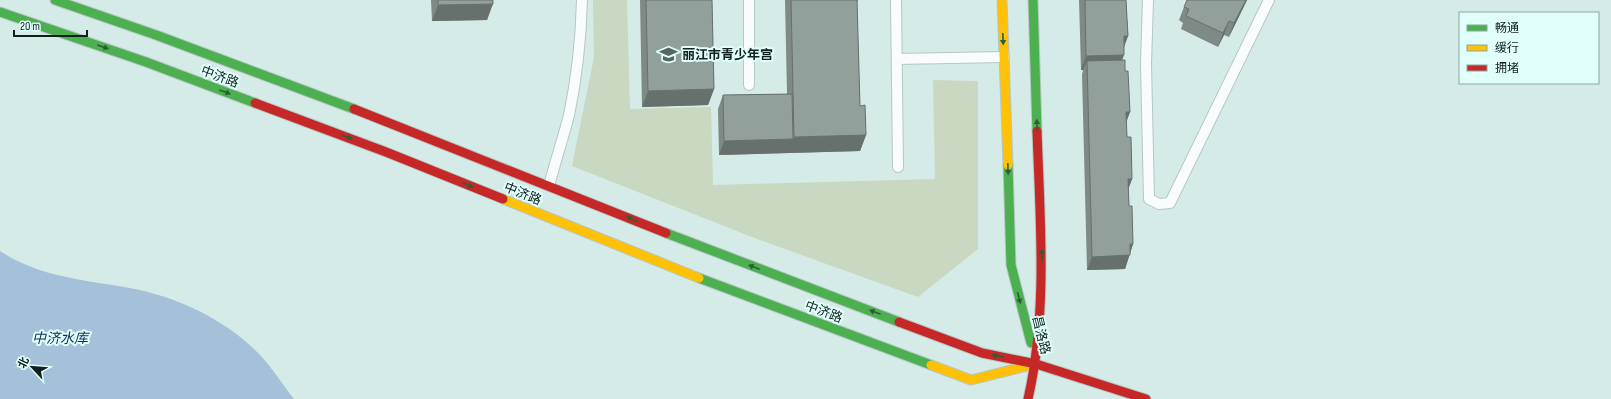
<svg xmlns="http://www.w3.org/2000/svg" width="1611" height="399" font-family="'Sofia Sans Condensed','Noto Sans SC',sans-serif">
	<style>
		.green { fill: #c9d8c0 }
		.water { fill: #a5c0d9 }
		.lines { fill: none; stroke-linecap: round; stroke-linejoin: round }
		.lane-casing { stroke: #b6c7c4; stroke-width: 12 }
		.fast-casing { stroke: #b6c7c4; stroke-width: 11 }
		.slow-casing { stroke: #b6c7c4; stroke-width: 11 }
		.jam-casing { stroke: #b6c7c4; stroke-width: 11 }
		.lane { stroke: #f9fcfc; stroke-width: 10 }
		.fast { stroke: #4caf50; stroke-width: 9 }
		.slow { stroke: #ffc107; stroke-width: 9 }
		.jam { stroke: #c62828; stroke-width: 9 }
		.wall { fill: #7e8a86 }
		.shaded-wall { fill: #66706d }
		.building { fill: #92a09c; stroke: #66706d }
		.oneway { fill: #2c6034 }
		.labels { text-anchor: middle; stroke-width: 4; stroke-linejoin: round; paint-order: stroke }
		.poi-label { font-size: 13px; font-weight: bold; fill: #111f1e; stroke: #e0fffa; text-anchor: start }
		.street-label { font-size: 13px; fill: #111f1e; stroke: #e0fffa }
		.water-label { font-size: 14px; font-style: italic; fill: #06315e; stroke: #e0fffa }
	</style>
	<rect width="100%" height="100%" fill="#d5ebe8"/>
	<path class="green" d="M 593,0 L 627,0 L 630,109 L 711,107 L 713,185 L 935,179 L 933,80 L 978,81 L 978,249 L 918,297 L 757,239 L 572,166 L 594,57 Z"/>
	<path class="water" d="M 0,251 C 39,277 85,280 130,288 C 178,297 227,320 261,356 C 273,369 283,385 294,399 L 0,399 Z"/>
	<g class="lines">
		<defs>
			<path id="lane" d="M 749,0 L 749,85
				M 896,0 L 898,167
				M 1148,0 L 1146,64 L 1149,199 L 1159,204 L 1170,203 L 1269,0
				M 897,59 L 1004,57
				M 549,186 C 555,162 563,139 569,115 C 577,77 581,39 582,0"/>
			<path id="fast" d="M 55,0 L 156,35 L 354,109
				M 1033,0 L 1037,131
				M 0,12 L 146,62 L 255,103
				M 1008,165 L 1011,265 L 1031,343
				M 666,233 L 899,322
				M 699,278 L 931,365"/>
			<path id="slow" d="M 1002,0 L 1008,165
				M 503,199 L 699,278
				M 931,365 L 971,380 L 1031,365"/>
			<path id="jam" d="M 255,103 L 386,152 L 503,199
				M 354,109 L 666,233
				M 899,322 L 982,353 L 1036,364 L 1146,399
				M 1028,399 C 1048,311 1040,220 1037,131"/>
		</defs>
		<use href="#lane" class="lane-casing"/>
		<use href="#fast" class="fast-casing"/>
		<use href="#slow" class="slow-casing"/>
		<use href="#jam" class="jam-casing"/>
		<use href="#lane" class="lane"/>
		<use href="#fast" class="fast"/>
		<use href="#slow" class="slow"/>
		<use href="#jam" class="jam"/>
	</g>
	<path class="wall" d="M 431,0 L 493,0 L 487,20 L 432,21 Z
		M 640,0 L 712,0 L 714,89 L 708,105 L 642,107 Z
		M 785,0 L 858,0 L 857,3 L 860,106 L 866,135 L 860,151 L 719,155 L 718,109 L 723,95 L 787,94 Z
		M 1079,0 L 1126,0 L 1128,36 L 1124,46 L 1122,60 L 1125,71 L 1130,112 L 1126,121 L 1127,137 L 1132,179 L 1128,189 L 1129,206 L 1133,244 L 1125,269 L 1087,270 L 1082,75 L 1083,70 L 1081,70 Z
		M 1247,0 L 1229,37 L 1224,35 L 1218,47 L 1181,29 L 1183,23 L 1179,20 L 1184,7 Z"/>
	<path class="shaded-wall" d="M 1246,0 L 1247,0 L 1229,37 L 1234,23 Z
		M 493,4 L 487,20 L 432,21 L 438,5 Z
		M 1229,21 L 1224,35 L 1218,47 L 1223,33 Z
		M 1124,36 L 1128,36 L 1123,50 Z
		M 1124,55 L 1119,69 L 1087,61 L 1083,70 L 1081,70 L 1086,56 Z
		M 714,89 L 708,105 L 642,107 L 648,91 Z
		M 1126,112 L 1130,112 L 1125,126 Z
		M 866,135 L 860,151 L 719,155 L 724,141 L 793,139 L 794,137 Z
		M 1128,179 L 1132,179 L 1127,193 Z
		M 1130,244 L 1133,244 L 1125,269 L 1087,270 L 1092,257 Z"/>
	<path class="building" d="M 438,0 L 493,0 L 493,4 L 438,5 Z
		M 646,0 L 712,0 L 714,89 L 648,91 Z
		M 791,0 L 857,0 L 860,106 L 865,105 L 866,135 L 794,137 Z
		M 1085,0 L 1126,0 L 1128,36 L 1124,36 L 1124,55 L 1086,56 Z
		M 1187,0 L 1246,0 L 1234,23 L 1229,21 L 1223,33 L 1186,16 L 1189,9 L 1184,7 Z
		M 1125,60 L 1125,71 L 1128,71 L 1130,112 L 1126,112 L 1127,137 L 1131,137 L 1132,179 L 1128,179 L 1129,206 L 1132,206 L 1133,244 L 1130,244 L 1130,255 L 1092,257 L 1087,61 Z
		M 792,94 L 793,139 L 724,141 L 723,95 Z"/>
	<defs><path id="oneway-solid" d="M-6-.8H1V-3.2L6.5 0L1 3.2V.8H-6Z"/></defs>
	<g class="oneway">
		<use href="#oneway-solid" transform="translate(1003 39) rotate(88)"/>
		<use href="#oneway-solid" transform="translate(103 47) rotate(19)"/>
		<use href="#oneway-solid" transform="translate(225 92) rotate(20)"/>
		<use href="#oneway-solid" transform="translate(1037 125) rotate(-92)"/>
		<use href="#oneway-solid" transform="translate(347 137) rotate(20)"/>
		<use href="#oneway-solid" transform="translate(1008 169) rotate(88)"/>
		<use href="#oneway-solid" transform="translate(468 185) rotate(22)"/>
		<use href="#oneway-solid" transform="translate(632 219) rotate(-158)"/>
		<use href="#oneway-solid" transform="translate(1042 255) rotate(-92)"/>
		<use href="#oneway-solid" transform="translate(754 267) rotate(-159)"/>
		<use href="#oneway-solid" transform="translate(1019 298) rotate(76)"/>
		<use href="#oneway-solid" transform="translate(875 312) rotate(-159)"/>
		<use href="#oneway-solid" transform="translate(998 356) rotate(-168)"/>
	</g>
	<defs>
		<symbol id="school-bare" viewBox="-9 -9 18 18"><path d="M0-5L7-2L0 1L-7-2ZM-4 1L0 2.5L4 1V4Q0 6-4 4Z" fill="#566665" stroke="#e0fffa" stroke-width="2.5" paint-order="stroke"/></symbol>
	</defs>
	<g fill-rule="evenodd">
		<use href="#school-bare" x="656" y="42" width="25" height="25"/>
	</g>
	<g class="labels">
		<g class="poi-label">
			<text x="682" y="59">丽江市青少年宫</text>
		</g>
		<g class="street-label">
			<text transform="translate(220 76) rotate(20)" y="5">中济路</text>
			<text transform="translate(523 193) rotate(22)" y="5">中济路</text>
			<text transform="translate(824 311) rotate(21)" y="5">中济路</text>
			<text transform="translate(1042 335) rotate(76)" y="5">昌洛路</text>
		</g>
		<g class="water-label">
			<text x="60" y="343">中济水库</text>
		</g>
	</g>
	<rect x="1459" y="12" width="140" height="72" fill="#e0fffa" stroke="#8da5a2"/>
	<rect x="1467" y="25" width="20" height="6" fill="#4caf50" stroke="#8da5a2"/>
	<text x="1495" y="32" font-size="12" fill="#111f1e">畅通</text>
	<rect x="1467" y="45" width="20" height="6" fill="#ffc107" stroke="#8da5a2"/>
	<text x="1495" y="52" font-size="12" fill="#111f1e">缓行</text>
	<rect x="1467" y="65" width="20" height="6" fill="#c62828" stroke="#8da5a2"/>
	<text x="1495" y="72" font-size="12" fill="#111f1e">拥堵</text>
	<g transform="translate(32 367) rotate(296)" stroke="#e0fffa" stroke-width="3" paint-order="stroke">
	<path d="M0-3L7 15L0 10L-7 15Z" fill="#111f1e"/>
	<text y="-6" font-size="11" font-weight="bold" text-anchor="middle" fill="#111f1e">北</text>
	</g>
	<path d="M14 30v6h73v-6" fill="none" stroke="#111f1e" stroke-width="2"/>
	<text x="20" y="30" font-size="12" fill="#111f1e" stroke="#e0fffa" stroke-width="3" paint-order="stroke">20 m</text>
</svg>
